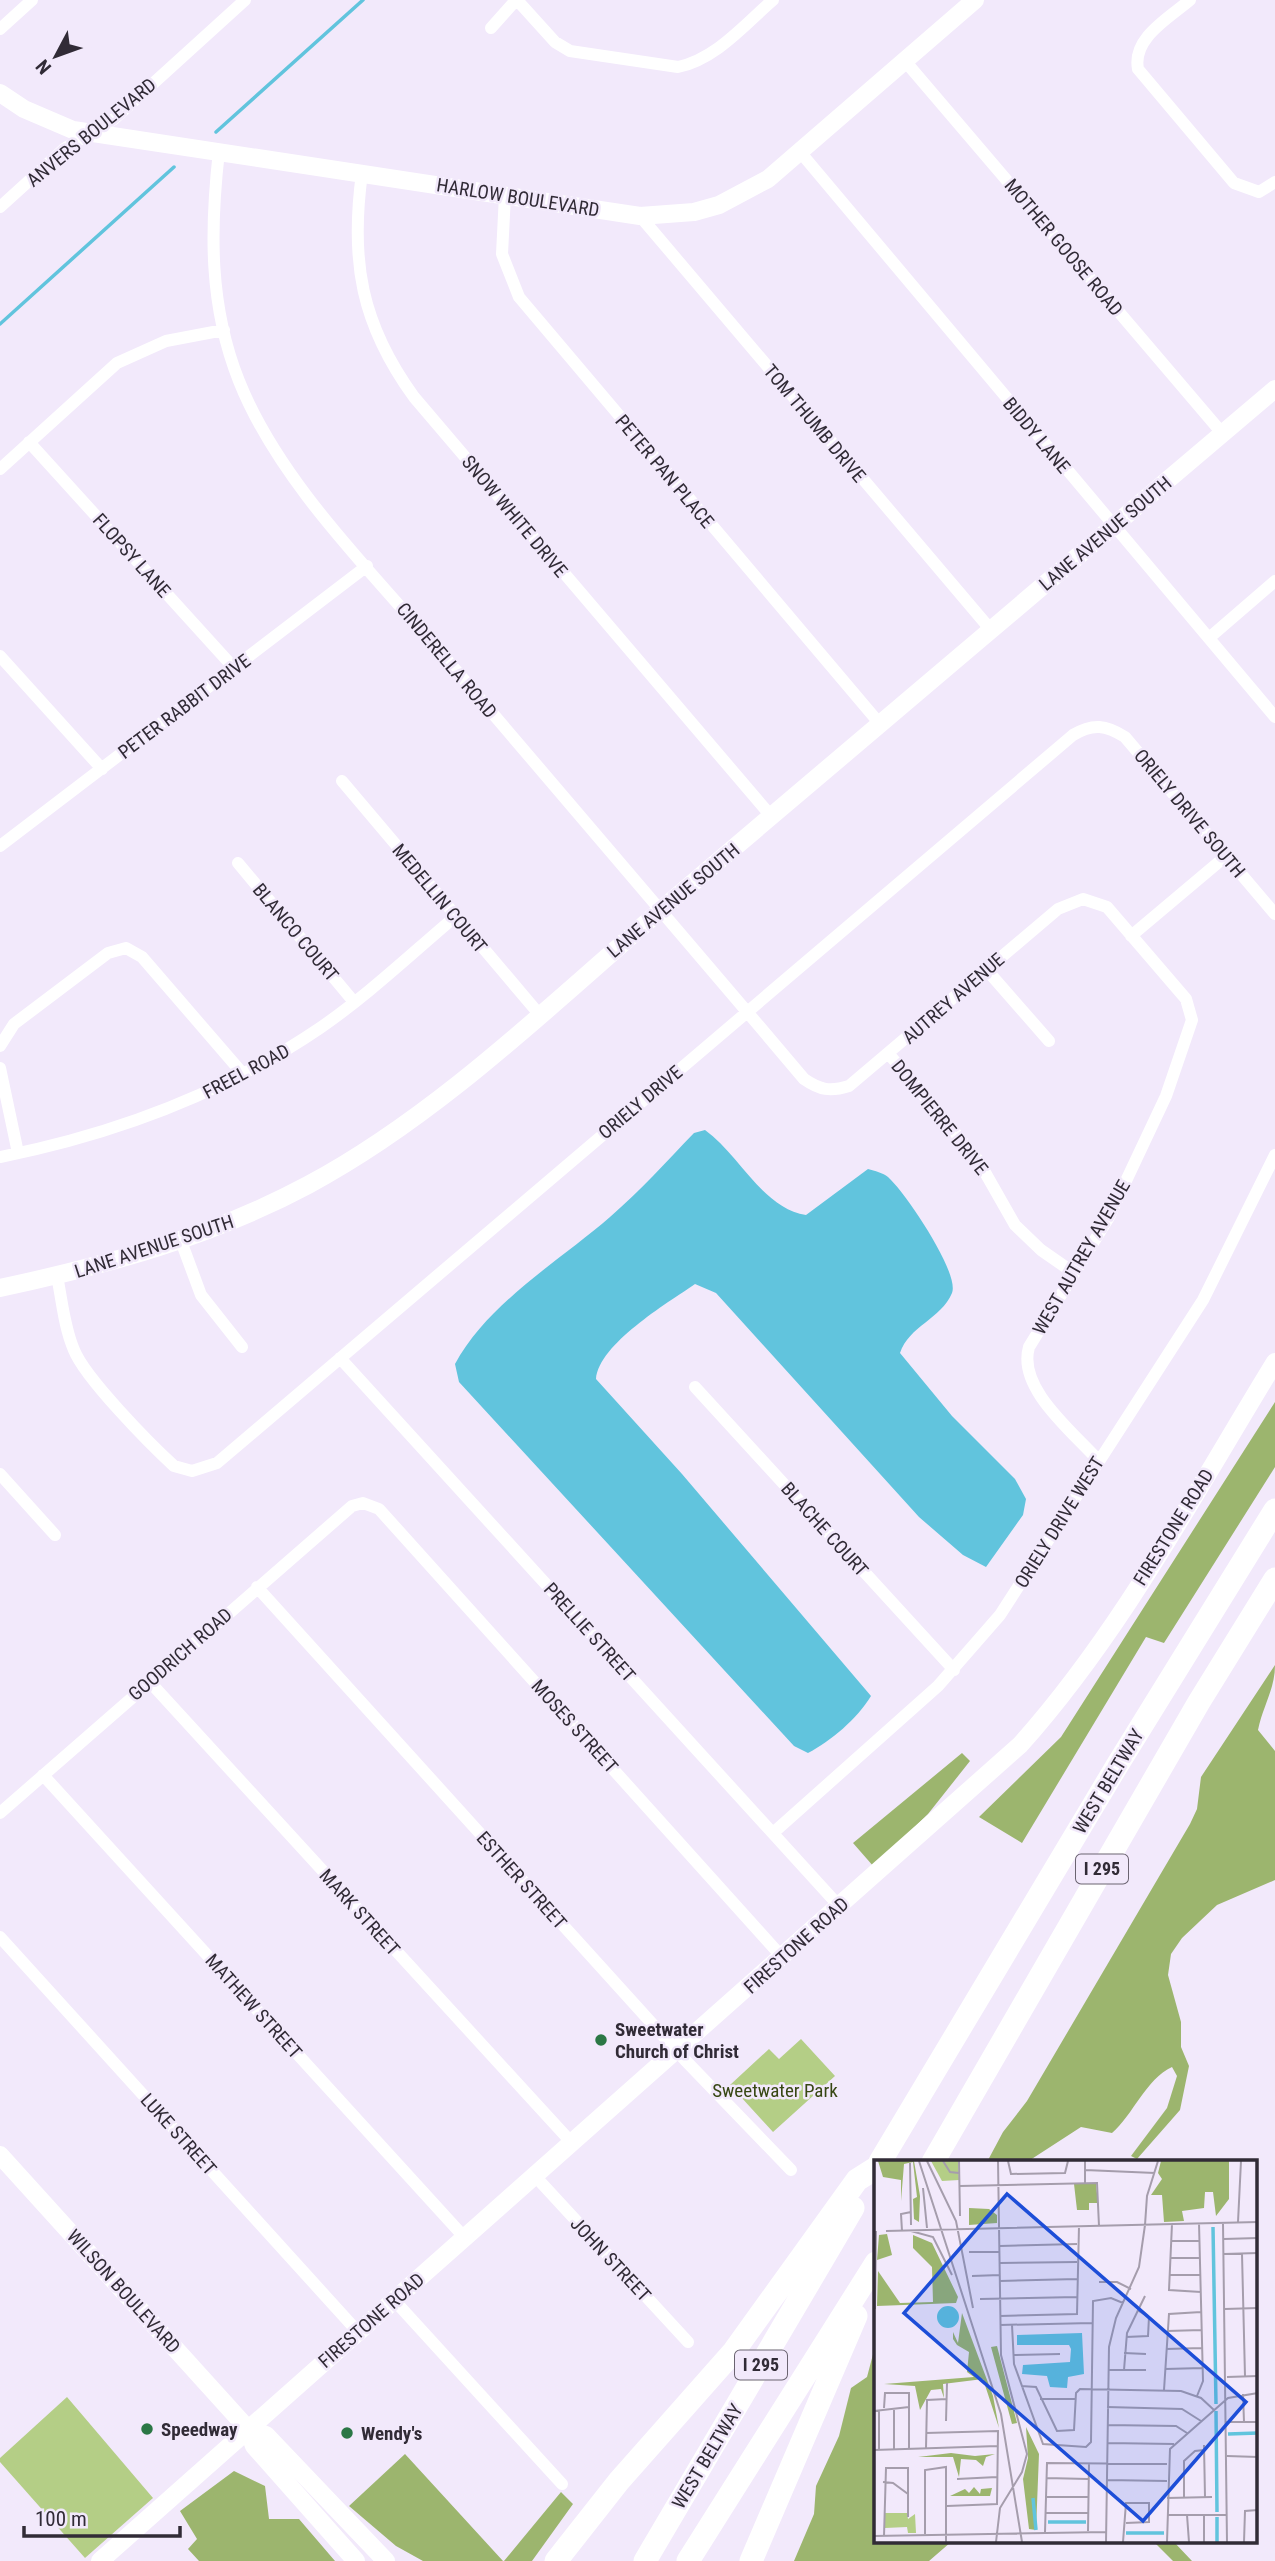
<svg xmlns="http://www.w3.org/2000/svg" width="1275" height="2561" font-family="'Roboto Condensed',sans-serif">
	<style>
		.green { fill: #b4ce86 }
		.forest { fill: #9cb56e }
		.water { fill: #61c4dd }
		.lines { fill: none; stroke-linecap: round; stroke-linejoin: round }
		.stream { stroke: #61c4dd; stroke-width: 3.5 }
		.street { stroke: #fff; stroke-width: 12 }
		.secondary { stroke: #fff; stroke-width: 18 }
		.highway { stroke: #fff; stroke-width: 23 }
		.poi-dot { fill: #2b7745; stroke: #f2e9fb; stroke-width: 2.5 }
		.labels { text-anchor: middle; stroke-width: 5; stroke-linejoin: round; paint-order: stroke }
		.shield { fill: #f2e9fb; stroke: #6b6471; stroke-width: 2 }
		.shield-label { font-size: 18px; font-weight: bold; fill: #312b36 }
		.street-label { font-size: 19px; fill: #312b36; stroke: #f2e9fb }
		.poi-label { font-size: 19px; font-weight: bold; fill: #312b36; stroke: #f2e9fb; text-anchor: start }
		.park-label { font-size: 19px; fill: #374713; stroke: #f2e9fb }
		.inset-river { fill: none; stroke: #61c4dd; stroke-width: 3.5 }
		.inset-road { fill: none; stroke: #a59dac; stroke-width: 2 }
		.view { fill: #1d4ed8; fill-opacity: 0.15; stroke: #1d4ed8; stroke-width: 3.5 }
		.inset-edge { fill: none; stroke: #312b36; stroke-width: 3.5 }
	</style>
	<rect width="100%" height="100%" fill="#f2e9fb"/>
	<path class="green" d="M 801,2039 L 835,2076 L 773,2132 L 730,2085 L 769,2049 L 779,2059 Z
		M 67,2397 L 153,2498 L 85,2558 L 0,2462 L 0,2458 Z"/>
	<path class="forest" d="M 1275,1402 L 1275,1467 L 1164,1643 L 1146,1637 L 1022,1843 L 979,1817 L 1061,1737 Z
		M 1275,1665 C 1275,1689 1263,1706 1258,1730 L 1275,1751 L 1275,1880 L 1217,1905 L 1182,1938 L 1171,1954 L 1168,1975 L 1181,2022 L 1181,2047 L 1189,2066 L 1180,2110 L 1137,2159 L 1131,2156 L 1167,2108 L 1177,2076 L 1172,2067 C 1146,2079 1133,2115 1112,2133 L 1081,2127 L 1027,2162 L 987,2162 L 1003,2132 L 1027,2101 L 1190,1824 L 1197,1809 L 1201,1777 Z
		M 962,1753 L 970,1761 L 928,1814 L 874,1867 L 853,1843 Z
		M 876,2343 L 876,2542 L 951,2542 L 929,2561 L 794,2561 L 814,2514 L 816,2486 L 839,2436 L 851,2388 L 867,2377 Z
		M 405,2454 L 503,2561 L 423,2561 L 396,2546 L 349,2506 Z
		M 234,2471 L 265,2486 L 269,2519 L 299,2519 L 335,2561 L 199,2561 L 188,2549 L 197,2539 L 180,2511 Z
		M 561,2492 L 573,2504 L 532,2561 L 504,2561 Z
		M 1154,2542 L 1174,2542 L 1192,2561 L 1173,2561 Z"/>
	<path class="water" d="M 705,1130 C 739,1154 762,1208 806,1215 L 868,1169 C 875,1171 883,1173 888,1177 C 905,1192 960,1273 952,1293 C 941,1319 909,1326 900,1353 L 952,1416 L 1015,1479 L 1026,1499 L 1023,1515 L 986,1567 L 963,1555 L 919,1517 L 716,1293 L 695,1284 C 666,1304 599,1344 596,1379 L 682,1474 L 871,1696 C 857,1719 831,1741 808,1753 L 794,1746 L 459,1382 L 455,1364 C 488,1303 558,1262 610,1217 C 640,1191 666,1162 694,1133 Z"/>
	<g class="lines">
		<path class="stream" d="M 216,132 L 363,0
			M 0,324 L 174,167"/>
		<path class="street" d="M 517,0 L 555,42 L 570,51 L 678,67 C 716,59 744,25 773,0
			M 1190,0 C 1169,18 1132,38 1138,69 L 1234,183 L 1259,192 L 1275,182
			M 491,28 L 516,0
			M 0,29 L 32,0
			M 905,61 L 1222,433
			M 219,151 C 210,230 209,306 239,381 C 279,482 372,572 442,654 C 563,796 684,937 804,1079 C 820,1090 830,1092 849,1086 L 1058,909 L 1083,899 L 1107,907 L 1186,999 L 1192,1020 L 1166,1096 L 1109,1217 L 1029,1347 C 1017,1388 1072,1431 1098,1460
			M 801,153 L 1275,717
			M 362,173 C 350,261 361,324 414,397 L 771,816
			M 505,195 L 502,254 L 519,297 L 880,724
			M 0,207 L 64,149 L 114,119 L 245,0
			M 640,216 L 991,630
			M 29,442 L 234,668
			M 0,469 L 117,363 L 166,341 L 224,330
			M 1209,638 L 1275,581
			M 0,656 L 102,769
			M 342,781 L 539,1014
			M 0,846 L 367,566
			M 238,863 L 354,1002
			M 1131,936 L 1226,856
			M 986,969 L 1049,1041
			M 0,1046 L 14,1024 L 108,953 L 126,948 L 142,957 L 243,1074
			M 888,1053 L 978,1160 L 1015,1225 L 1041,1250 L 1074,1273
			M 0,1068 L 18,1153
			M 0,1157 C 115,1134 223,1094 320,1028 C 368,995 411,954 456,916
			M 181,1241 L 201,1295 L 242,1347
			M 57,1276 C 62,1300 64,1327 74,1350 C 85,1378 150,1444 174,1466 L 192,1471 L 217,1463 L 1073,735 C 1093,723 1106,725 1125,737 L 1275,914
			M 340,1358 L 839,1906
			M 695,1387 L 954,1670
			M 0,1474 L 55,1535
			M 257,1587 L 685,2060 L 791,2170
			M 149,1681 L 572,2143
			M 43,1775 L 465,2238
			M 0,1813 L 352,1506 L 363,1503 L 379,1509 L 782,1957
			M 773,1833 L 938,1686 L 1000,1615 L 1203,1300 L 1275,1155
			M 0,1937 L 358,2332
			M 535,2176 L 688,2342
			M 394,2300 L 562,2484"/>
		<path class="secondary" d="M 0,93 L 24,109 L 73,130 L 640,216 L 694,212 L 719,205 L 768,179 L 975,0
			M 0,1288 C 107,1265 211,1237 308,1185 C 441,1114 560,996 676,897 C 876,728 1075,558 1275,389
			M 0,2155 L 248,2429 L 254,2446 L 356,2561
			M 248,2429 L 266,2435 L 386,2561
			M 100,2561 L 1020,1745 C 1122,1631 1195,1492 1275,1362"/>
		<path class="highway" d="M 880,2162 L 1118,1764 L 1275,1510
			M 933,2162 L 1199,1702 L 1275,1579
			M 556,2561 L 619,2481 L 734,2351 L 857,2180 L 876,2168
			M 645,2561 L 853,2208
			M 688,2561 L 876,2263
			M 751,2561 L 856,2316"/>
	</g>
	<g class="poi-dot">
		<circle cx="601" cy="2040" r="7"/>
		<circle cx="147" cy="2429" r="7"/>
		<circle cx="347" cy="2433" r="7"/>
	</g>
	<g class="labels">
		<g class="shield">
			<rect x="1076" y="1854.5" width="52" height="29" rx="5"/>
			<rect x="735" y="2350.5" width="52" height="29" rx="5"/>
		</g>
		<g class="shield-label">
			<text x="1102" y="1875">I 295</text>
			<text x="761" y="2371">I 295</text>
		</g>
		<g class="street-label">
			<text transform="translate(91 132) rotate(-39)" y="7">ANVERS BOULEVARD</text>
			<text transform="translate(518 197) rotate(9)" y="7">HARLOW BOULEVARD</text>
			<text transform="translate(1064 247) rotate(50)" y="7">MOTHER GOOSE ROAD</text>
			<text transform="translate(815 423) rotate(50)" y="7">TOM THUMB DRIVE</text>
			<text transform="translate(1037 435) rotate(50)" y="7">BIDDY LANE</text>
			<text transform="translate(665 471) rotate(50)" y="7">PETER PAN PLACE</text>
			<text transform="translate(515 516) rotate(50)" y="7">SNOW WHITE DRIVE</text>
			<text transform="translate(1105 533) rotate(-40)" y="7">LANE AVENUE SOUTH</text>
			<text transform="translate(132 555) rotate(48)" y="7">FLOPSY LANE</text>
			<text transform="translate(447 660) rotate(50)" y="7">CINDERELLA ROAD</text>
			<text transform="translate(184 706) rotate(-37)" y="7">PETER RABBIT DRIVE</text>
			<text transform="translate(1190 813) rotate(50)" y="7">ORIELY DRIVE SOUTH</text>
			<text transform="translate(440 898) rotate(50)" y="7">MEDELLIN COURT</text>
			<text transform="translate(673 900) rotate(-40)" y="7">LANE AVENUE SOUTH</text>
			<text transform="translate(296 932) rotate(50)" y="7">BLANCO COURT</text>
			<text transform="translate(953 998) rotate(-41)" y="7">AUTREY AVENUE</text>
			<text transform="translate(246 1071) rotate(-28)" y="7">FREEL ROAD</text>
			<text transform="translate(640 1102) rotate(-40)" y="7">ORIELY DRIVE</text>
			<text transform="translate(940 1117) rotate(51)" y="7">DOMPIERRE DRIVE</text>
			<text transform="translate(154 1246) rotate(-18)" y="7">LANE AVENUE SOUTH</text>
			<text transform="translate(1081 1257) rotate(-60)" y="7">WEST AUTREY AVENUE</text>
			<text transform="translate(1059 1522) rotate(-58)" y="7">ORIELY DRIVE WEST</text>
			<text transform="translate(1173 1527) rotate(-58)" y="7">FIRESTONE ROAD</text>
			<text transform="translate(825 1529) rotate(48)" y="7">BLACHE COURT</text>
			<text transform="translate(590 1632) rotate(48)" y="7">PRELLIE STREET</text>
			<text transform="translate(180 1654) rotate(-41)" y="7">GOODRICH ROAD</text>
			<text transform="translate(575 1726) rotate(48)" y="7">MOSES STREET</text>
			<text transform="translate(1108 1781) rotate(-59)" y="7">WEST BELTWAY</text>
			<text transform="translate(522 1880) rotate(48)" y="7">ESTHER STREET</text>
			<text transform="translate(360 1912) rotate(48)" y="7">MARK STREET</text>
			<text transform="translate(796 1945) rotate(-42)" y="7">FIRESTONE ROAD</text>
			<text transform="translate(254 2006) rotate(48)" y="7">MATHEW STREET</text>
			<text transform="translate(179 2134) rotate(48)" y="7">LUKE STREET</text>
			<text transform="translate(611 2259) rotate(47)" y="7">JOHN STREET</text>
			<text transform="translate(124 2291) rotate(48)" y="7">WILSON BOULEVARD</text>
			<text transform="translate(371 2320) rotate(-41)" y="7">FIRESTONE ROAD</text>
			<text transform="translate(707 2456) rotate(-59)" y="7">WEST BELTWAY</text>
		</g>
		<g class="poi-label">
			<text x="615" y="2036">Sweetwater<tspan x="615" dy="22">Church of Christ</tspan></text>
			<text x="161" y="2436">Speedway</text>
			<text x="361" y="2440">Wendy's</text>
		</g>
		<g class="park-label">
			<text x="775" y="2097">Sweetwater Park</text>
		</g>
	</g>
	<g transform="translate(874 2160)">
		<rect width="383" height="383" fill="#f2e9fb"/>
		<path d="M 57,1 L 84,1 L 85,20 L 68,21 ZM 11,353 L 33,353 L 34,359 L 41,354 L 42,373 L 34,373 L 33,367 L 11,368 Z" fill="#b4ce86"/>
		<path d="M 4,1 L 40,1 L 46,36 L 45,62 L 40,59 L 39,39 L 43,37 L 39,2 L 30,4 L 27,41 L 27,20 L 9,17 ZM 287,1 L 355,1 L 355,39 L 342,56 L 339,32 L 331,32 L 330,48 L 308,51 L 310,61 L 290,62 L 288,35 L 277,35 L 288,19 L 284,13 ZM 200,24 L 222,24 L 224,43 L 215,43 L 215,50 L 203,50 ZM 95,48 L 115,49 L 123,55 L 123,63 L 95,65 ZM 13,74 L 18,95 L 3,100 L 5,75 ZM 39,75 L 58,83 L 84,137 L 82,143 L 3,146 L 4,111 L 26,143 L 59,142 L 58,107 L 39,88 ZM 88,153 L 119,236 L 125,268 L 109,219 L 69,224 L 70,238 L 67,229 L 57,230 L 46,250 L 41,226 L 10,224 L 100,217 L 93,212 L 95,192 L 83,185 L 79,179 L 79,172 L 84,183 ZM 123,186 L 143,263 L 138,264 L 117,187 ZM 152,267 L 165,294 L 162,370 L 155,369 L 149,319 L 154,298 ZM 77,293 L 101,296 L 121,294 L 112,297 L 109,306 L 102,300 L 87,299 L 85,317 L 79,297 L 44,297 ZM 100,327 L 106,334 L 107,329 L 118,328 L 116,336 L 76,336 L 91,329 L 95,333 Z" fill="#9cb56e"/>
		<path d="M63 157a11 11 0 1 1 22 0a11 11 0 1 1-22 0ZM 208,173 L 210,214 L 194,217 L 193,228 L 176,227 L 173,216 L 148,214 L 149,205 L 196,202 L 197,189 L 195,185 L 143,185 L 143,175 Z" fill="#61c4dd"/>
		<path class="inset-river" d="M 339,67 L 342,244M 342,251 L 343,352M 354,274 L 384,273M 159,338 L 162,370M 174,362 L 212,362M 252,373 L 290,373M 343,382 L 343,357"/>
		<path class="inset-road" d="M 45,1 L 127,254 L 148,382M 53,1 L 82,61 L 99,148M 69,1 L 76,12 L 85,13M 85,1 L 86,56M 134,1 L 137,14 L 191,13 L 194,1M 211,1 L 211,23M 36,3 L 37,65M 211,10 L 281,13M 86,26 L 223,23 L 225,66M 49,28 L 53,68M 364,62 L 367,1M 349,63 L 353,382M 298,64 L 295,130 L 327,132M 271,65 L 273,36 L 284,1M 12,71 L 384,62M 28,71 L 27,54 L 37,52M 37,71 L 59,77 L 78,115M 350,79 L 384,78M 297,81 L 326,81M 126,86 L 203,84M 95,92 L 126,92M 350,94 L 384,93M 368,94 L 371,216M 296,98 L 326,98M 126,103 L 203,102M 295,115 L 326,115M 98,116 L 126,115M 126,121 L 203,119M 225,122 L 243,122 L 257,129M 106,139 L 203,137M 1,149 L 2,71M 351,149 L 384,148M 126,156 L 203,154 L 205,66M 126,165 L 218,163M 138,165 L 140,204 L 169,284 L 212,287 L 217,282 L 219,141 L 237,138 L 249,143M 293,171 L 328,170M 252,177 L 274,176 L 275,157 L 263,150M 292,189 L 328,188M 250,193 L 272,194M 139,195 L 186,194M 291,209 L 329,208M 234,210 L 272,210M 250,210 L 253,173 L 271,136M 353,217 L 384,216M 147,226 L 162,227 L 183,271 L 200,270 L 202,233 L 206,229 L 307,231 L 327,238 L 340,250M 290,230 L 295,154 L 327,152M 369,234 L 370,262M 323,236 L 329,221 L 325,63M 166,239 L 202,239M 233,247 L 308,249 L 327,261M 10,248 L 11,233 L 35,233 L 35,289M 0,251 L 35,247M 72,261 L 73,223M 352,262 L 384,262M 233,265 L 302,266 L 313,273M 52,273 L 124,271 L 123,344M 233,283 L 300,284M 330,285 L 331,337M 52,288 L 53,240 L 73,239M 0,290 L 124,286M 5,290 L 5,251M 20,290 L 20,248M 353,296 L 384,297M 172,318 L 214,319M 83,319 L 123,317M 233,320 L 293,321M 9,322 L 19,323 L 34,334M 171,337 L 214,337M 310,337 L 310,301 L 321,291 L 330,290M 293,338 L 338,337M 73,346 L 124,344M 171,353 L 214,353M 293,355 L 353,355M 313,355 L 315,382M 330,355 L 330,382M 214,371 L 215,303M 171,372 L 173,303 L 293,304M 51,374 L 51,310 L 72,307 L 72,382M 0,376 L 232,372M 10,376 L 12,308 L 34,308 L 34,357M 122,382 L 126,348 L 148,312 L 153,294 L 127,195 L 124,1M 232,382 L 235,187 L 242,158 L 265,107 L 271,65M 249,382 L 252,343 L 275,343 L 275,362 L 252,363M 293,382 L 296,289 L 354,238 L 384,233M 370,382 L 371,351 L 384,350"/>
		<path class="view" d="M 133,34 L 372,242 L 269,361 L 30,153 Z"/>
		<rect width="383" height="383" class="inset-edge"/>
	</g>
	<g transform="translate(56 56) rotate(229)" stroke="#f2e9fb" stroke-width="5" paint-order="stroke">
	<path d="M0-5L12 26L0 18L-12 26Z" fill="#312b36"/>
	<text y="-10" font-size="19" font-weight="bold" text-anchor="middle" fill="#312b36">N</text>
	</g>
	<path d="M24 2526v10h156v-10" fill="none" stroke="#312b36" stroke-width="3.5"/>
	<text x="35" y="2526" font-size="21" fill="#312b36" stroke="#f2e9fb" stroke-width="5" paint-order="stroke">100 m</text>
</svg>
